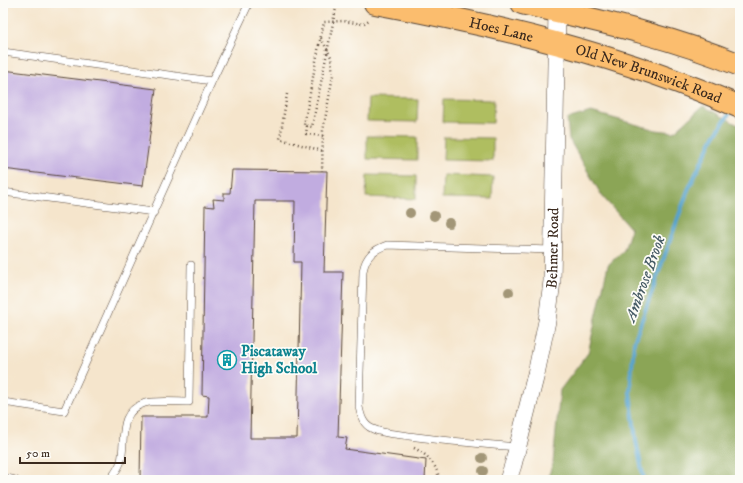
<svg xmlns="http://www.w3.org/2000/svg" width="743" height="483" font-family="'IM FELL DW Pica',serif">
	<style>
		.green { fill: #afbe61; stroke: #757440 }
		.forest { fill: #8ba557; stroke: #63683a }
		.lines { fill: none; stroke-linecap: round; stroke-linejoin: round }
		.stream { stroke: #55a3ce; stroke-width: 4 }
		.building { fill: #c1ace0; fill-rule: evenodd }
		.service-casing { stroke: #574638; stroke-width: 8 }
		.tertiary-casing { stroke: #574638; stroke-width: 18 }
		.trunk-casing { stroke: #574638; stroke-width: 24 }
		.path { stroke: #574638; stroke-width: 2.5; stroke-dasharray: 1 3; stroke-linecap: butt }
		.service { stroke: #fff; stroke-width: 7 }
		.tertiary { stroke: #fff; stroke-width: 17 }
		.trunk { stroke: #fbbd6e; stroke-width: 22 }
		.path-bridge { stroke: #574638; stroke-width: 2.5; stroke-dasharray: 1 3; stroke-linecap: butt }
		.tree { fill: #a29677 }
		.labels { text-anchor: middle; stroke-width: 3.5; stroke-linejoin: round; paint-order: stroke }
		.street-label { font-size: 15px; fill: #3b2a1e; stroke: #fdfcf7 }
		.culture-label { font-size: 15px; font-weight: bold; fill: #0d838f; stroke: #fdfcf7; text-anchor: start }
		.water-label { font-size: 16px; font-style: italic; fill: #455a64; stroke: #fdfcf7 }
	</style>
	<rect width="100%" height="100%" fill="#fdfcf7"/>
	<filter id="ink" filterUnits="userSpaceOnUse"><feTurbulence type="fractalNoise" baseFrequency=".025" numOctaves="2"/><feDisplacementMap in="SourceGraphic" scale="8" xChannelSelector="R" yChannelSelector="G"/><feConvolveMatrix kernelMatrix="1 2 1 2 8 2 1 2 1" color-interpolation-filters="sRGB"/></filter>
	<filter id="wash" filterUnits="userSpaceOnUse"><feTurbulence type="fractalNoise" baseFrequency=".012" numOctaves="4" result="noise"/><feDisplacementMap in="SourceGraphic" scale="16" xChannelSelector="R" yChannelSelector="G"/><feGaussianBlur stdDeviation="0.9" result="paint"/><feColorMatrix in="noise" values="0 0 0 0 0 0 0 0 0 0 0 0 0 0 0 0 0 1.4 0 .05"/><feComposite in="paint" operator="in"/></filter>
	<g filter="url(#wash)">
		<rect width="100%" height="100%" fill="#f5e5cc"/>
		<path class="green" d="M 368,98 L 418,99 L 417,122 L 367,121 Z
			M 444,99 L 494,100 L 493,123 L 443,122 Z
			M 367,136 L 417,137 L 417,160 L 367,159 Z
			M 444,137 L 493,138 L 493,161 L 443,160 Z
			M 367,175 L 416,176 L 416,199 L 366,197 Z
			M 443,175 L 493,177 L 492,199 L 442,198 Z"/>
		<path class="forest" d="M 703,106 L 740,126 L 740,480 L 547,480 L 553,463 L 560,390 L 588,353 L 608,265 L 624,250 L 631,229 L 602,196 L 569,139 L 567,119 L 591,112 L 656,130 L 674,132 Z"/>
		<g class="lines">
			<path class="stream" d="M 644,480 L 636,441 L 630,392 L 634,342 L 688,190 L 714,136 L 732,110"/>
		</g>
		<g id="blocks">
			<path class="building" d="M 3,70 L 156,89 L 143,186 L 3,169 Z
				M 232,170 L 327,171 L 324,272 L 343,272 L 338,437 L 347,438 L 345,449 L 426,460 L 425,480 L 140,480 L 141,417 L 208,417 L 209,396 L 202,395 L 205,206 L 214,207 L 213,199 L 224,200 L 224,193 L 230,193 ZM 255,201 L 295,201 L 294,262 L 301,262 L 297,438 L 250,438 Z"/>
		</g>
	</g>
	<g filter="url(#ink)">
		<use href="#blocks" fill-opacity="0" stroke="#574638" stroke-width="1"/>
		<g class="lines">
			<defs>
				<path id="service" d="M 3,52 L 212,81
					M 3,192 L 154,212
					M 3,402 L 64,411 L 212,81 L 249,3
					M 518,447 C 481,444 445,441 409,436 C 398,434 384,434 373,429 C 363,425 361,416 359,407 L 363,271 C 366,256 373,250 387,245 L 552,250
					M 3,477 L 15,480
					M 110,480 C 114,474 119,468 121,461 C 126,439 117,412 145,403 C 153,400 179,402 189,402 L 191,265"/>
				<g id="tertiary">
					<path id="s1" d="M 508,480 L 513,465 L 536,374 L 547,321 L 552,281 L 557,11 L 555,3"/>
				</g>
				<g id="trunk">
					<path id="s2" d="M 375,3 C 500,26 624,56 740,107"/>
					<path d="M 522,3 C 595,20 670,36 740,65"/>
				</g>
			</defs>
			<use href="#service" class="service-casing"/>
			<use href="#tertiary" class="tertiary-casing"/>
			<use href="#trunk" class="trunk-casing"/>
			<path class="path" d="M 321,38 L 331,57 L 333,75 L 323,131 L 322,171
				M 319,45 L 324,22 L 343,21 L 363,24 L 369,20
				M 287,94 L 280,139 L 323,151
				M 307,126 L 306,134 L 323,136
				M 414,448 C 427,454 438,466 439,480"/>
			<use href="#service" class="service"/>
			<use href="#tertiary" class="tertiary"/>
			<use href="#trunk" class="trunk"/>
			<path class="path-bridge" d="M 319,45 L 304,125 L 312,127 L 337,3"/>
		</g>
		<g class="tree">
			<circle cx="410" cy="213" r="5"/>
			<circle cx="434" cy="216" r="5"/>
			<circle cx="449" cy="223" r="5"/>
			<circle cx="509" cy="292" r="5"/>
			<circle cx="482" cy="458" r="5"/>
			<circle cx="483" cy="471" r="5"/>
		</g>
	</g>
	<defs>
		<symbol id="building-ring" viewBox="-11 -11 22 22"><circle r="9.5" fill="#fdfcf7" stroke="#0f9aa8" stroke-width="1.5"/><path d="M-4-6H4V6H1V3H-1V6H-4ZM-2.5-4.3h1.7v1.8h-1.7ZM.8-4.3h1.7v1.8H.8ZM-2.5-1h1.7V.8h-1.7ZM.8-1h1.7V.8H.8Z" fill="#0f9aa8"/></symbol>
	</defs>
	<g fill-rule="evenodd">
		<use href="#building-ring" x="216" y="349" width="22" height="22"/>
	</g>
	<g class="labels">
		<g class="street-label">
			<text dy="5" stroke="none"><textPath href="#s2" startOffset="129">Hoes Lane</textPath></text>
			<text dy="5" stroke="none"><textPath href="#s2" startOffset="283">Old New Brunswick Road</textPath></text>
			<text dy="5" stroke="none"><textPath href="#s1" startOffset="237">Behmer Road</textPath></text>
		</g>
		<g class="culture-label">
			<text x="241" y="356">Piscataway<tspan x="241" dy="17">High School</tspan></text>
		</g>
		<g class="water-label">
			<text transform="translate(644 278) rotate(-70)" y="6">Ambrose Brook</text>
		</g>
	</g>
	<rect width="743" height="483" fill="none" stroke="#fdfcf7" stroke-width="16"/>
	<path d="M20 457v6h105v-6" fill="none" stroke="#3b2a1e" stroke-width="2"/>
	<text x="26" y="457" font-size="12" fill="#3b2a1e" stroke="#fdfcf7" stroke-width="3" paint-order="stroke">50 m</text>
</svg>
